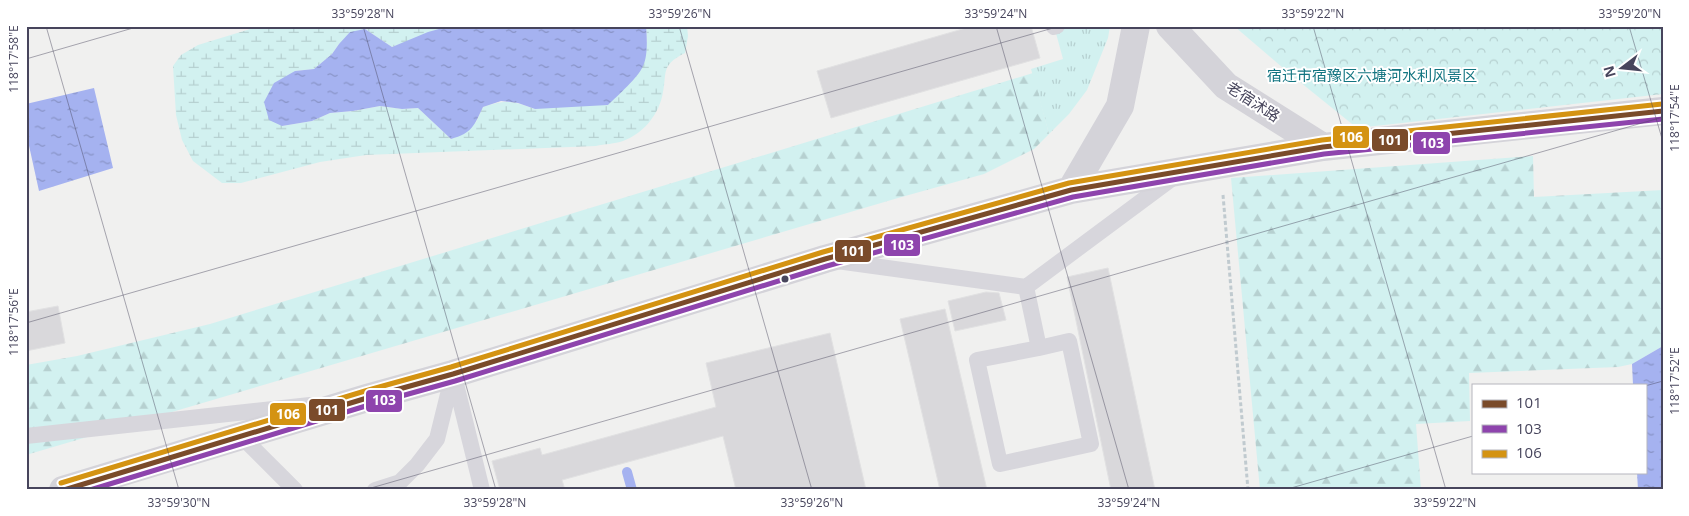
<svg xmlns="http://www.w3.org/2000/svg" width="1689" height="516" font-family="'Open Sans','Noto Sans SC',sans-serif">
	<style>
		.grass { fill: url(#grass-tufts) }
		.forest { fill: url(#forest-firs) }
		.wetland { fill: url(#wetland-marsh) }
		.park { fill: url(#park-crowns) }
		.water { fill: url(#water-ripples) }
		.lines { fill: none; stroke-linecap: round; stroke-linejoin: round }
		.stream { stroke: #a5b2f0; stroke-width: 10 }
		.building { fill: #d9d8db; stroke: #e1e1e2 }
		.path { stroke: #c0cacf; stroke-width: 3; stroke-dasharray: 4 2.5; stroke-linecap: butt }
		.service { stroke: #d7d6dc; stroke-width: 16 }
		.secondary { stroke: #d4d3d9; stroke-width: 28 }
		.bus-1-casing { stroke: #fff; stroke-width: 9 }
		.bus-2-casing { stroke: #fff; stroke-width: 9 }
		.bus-3-casing { stroke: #fff; stroke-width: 9 }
		.bus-1 { stroke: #7a4b2a; stroke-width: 5 }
		.bus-2 { stroke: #8e44ad; stroke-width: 5 }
		.bus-3 { stroke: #d49312; stroke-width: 5 }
		.ticks { fill: none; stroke: #47455c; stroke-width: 1; stroke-opacity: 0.45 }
		.bus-dot { fill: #47455c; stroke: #fff; stroke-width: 2 }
		.labels { text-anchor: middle; stroke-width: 4; stroke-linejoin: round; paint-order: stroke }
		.park-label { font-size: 15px; fill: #137581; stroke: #fff }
		.street-label { font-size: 15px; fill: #47455c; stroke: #fff }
		.line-badge { stroke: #fff; stroke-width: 2 }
		.badge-label { font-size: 14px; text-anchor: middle; font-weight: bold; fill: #fff }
		.neatline { fill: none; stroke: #47455c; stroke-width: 2 }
		.ticks-label { font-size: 12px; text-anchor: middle; fill: #47455c }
	</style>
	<defs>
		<pattern id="grass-tufts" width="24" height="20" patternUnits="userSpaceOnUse" patternTransform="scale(1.25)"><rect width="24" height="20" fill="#d2f1f0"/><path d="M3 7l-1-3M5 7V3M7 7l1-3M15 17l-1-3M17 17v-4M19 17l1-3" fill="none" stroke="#b6d0d0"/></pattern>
		<pattern id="forest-firs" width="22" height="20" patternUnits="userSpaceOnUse" patternTransform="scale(1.25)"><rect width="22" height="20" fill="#d2f1f0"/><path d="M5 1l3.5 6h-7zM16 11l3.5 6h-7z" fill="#b6d0d0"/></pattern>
		<pattern id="wetland-marsh" width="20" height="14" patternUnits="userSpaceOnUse" patternTransform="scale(1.25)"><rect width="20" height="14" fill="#d2f1f0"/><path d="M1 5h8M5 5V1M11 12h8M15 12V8" fill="none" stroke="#b6d0d0"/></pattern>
		<pattern id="park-crowns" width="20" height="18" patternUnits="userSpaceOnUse" patternTransform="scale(1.25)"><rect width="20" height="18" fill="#d2f1f0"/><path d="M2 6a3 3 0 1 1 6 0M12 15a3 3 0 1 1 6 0" fill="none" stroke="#b6d0d0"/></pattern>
		<pattern id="water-ripples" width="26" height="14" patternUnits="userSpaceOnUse" patternTransform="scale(1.25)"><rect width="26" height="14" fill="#a5b2f0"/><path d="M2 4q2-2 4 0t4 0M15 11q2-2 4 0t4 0" fill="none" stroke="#8893c6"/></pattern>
	</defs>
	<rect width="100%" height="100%" fill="#f0f0ef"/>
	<path class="grass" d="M 1054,26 L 1110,26 L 1108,38 L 1087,90 L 1069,114 L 1049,134 L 1031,69 L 1063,59 Z"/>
	<path class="forest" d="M 1033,73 L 1049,134 L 1034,149 L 984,174 L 898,198 L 26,455 L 26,365 L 77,356 L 210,324 Z
		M 1533,156 L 1534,197 L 1663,190 L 1663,346 L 1632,364 L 1618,367 L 1469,373 L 1470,421 L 1416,424 L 1421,490 L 1260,490 L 1231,178 Z"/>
	<path class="wetland" d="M 260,26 L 450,26 L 392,47 L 365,29 L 339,44 L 332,54 L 314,69 L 295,71 L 282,126 L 312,121 L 330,113 L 354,111 L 380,106 L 402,109 L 418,108 L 451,139 L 476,122 L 483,107 C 506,99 513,101 535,109 L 647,42 L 646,26 L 687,26 L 688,36 L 685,53 C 659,66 668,73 662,97 C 657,117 642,134 623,141 C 615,144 604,144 596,146 L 366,155 L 320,162 L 241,183 L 222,183 L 193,161 L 182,140 L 176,115 L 173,66 L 181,55 L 198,45 Z"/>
	<path class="park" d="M 1234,26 L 1663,26 L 1663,94 L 1357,128 L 1290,74 Z"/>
	<path class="water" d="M 450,26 L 646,26 C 647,37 648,56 643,66 C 638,78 618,95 608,105 L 535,109 L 518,103 L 501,101 L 483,107 C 474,126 472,133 451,139 L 418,108 L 402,109 L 380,106 L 353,111 L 330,113 L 312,121 L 282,126 L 269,120 L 264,102 L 274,83 L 295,71 L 314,69 L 332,54 L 339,44 L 350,32 L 365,29 L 392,47 L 428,32 Z
		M 94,88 L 113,168 L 39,191 L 26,132 L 26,104 Z
		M 1663,346 L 1663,490 L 1638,490 L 1637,472 L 1645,472 L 1645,385 L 1633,385 L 1632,364 Z"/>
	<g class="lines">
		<path class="stream" d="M 627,472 L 632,490"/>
	</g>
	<path class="building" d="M 973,26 L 1031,26 L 1040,58 L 831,118 L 817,71 Z
		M 1108,268 L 1155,490 L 1111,490 L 1067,277 Z
		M 986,292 L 999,293 L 1006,320 L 955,331 L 948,301 Z
		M 58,306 L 65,343 L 26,351 L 26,312 Z
		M 945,309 L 987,490 L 940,490 L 900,319 Z
		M 830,333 L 866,490 L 736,490 L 723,436 L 562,480 L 565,490 L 500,490 L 492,461 L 540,448 L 542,455 L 716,407 L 706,363 Z"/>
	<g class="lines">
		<path class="path" d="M 1223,195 L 1248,490"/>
		<path class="service" d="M 1054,27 L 1057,26
			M 837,261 L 1026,287 L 1174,177
			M 1026,287 L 1039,348 L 977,360 L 1000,464 L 1091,444 L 1069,341 L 1039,348
			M 454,376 L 482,490
			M 26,436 L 310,405
			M 241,436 L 295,490
			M 375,490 L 400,482 L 417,465 L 437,439 L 453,374"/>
		<path class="secondary" d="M 1170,26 L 1226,86 L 1323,147
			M 1071,190 L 1120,106 L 1136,26
			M 63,490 L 367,398 L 453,374 L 825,259 L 1071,190 L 1323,147 L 1663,111"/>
		<defs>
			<path id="bus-1" d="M 64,490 L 367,398 L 453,374 L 825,259 L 1071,190 L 1323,147 L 1663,111"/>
			<path id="bus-2" d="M 90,490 L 369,405 L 455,381 L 827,266 L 1073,197 L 1324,154 L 1663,119"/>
			<path id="bus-3" d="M 61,483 L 365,391 L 451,367 L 823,252 L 1069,183 L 1322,140 L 1662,104"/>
		</defs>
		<use href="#bus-1" class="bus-1-casing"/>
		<use href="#bus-2" class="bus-2-casing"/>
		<use href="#bus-3" class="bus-3-casing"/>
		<use href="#bus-1" class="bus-1"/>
		<use href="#bus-2" class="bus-2"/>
		<use href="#bus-3" class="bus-3"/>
	</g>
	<path class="ticks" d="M 46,26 L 179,490M 363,26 L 496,490M 679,26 L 812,490M 996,26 L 1129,490M 1313,26 L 1446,490M 1629,26 L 1663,142M 26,59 L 140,26M 26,323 L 1060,26M 1645,386 L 1663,381M 364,490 L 1663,117M 1284,490 L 1473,436"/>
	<circle class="bus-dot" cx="785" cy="279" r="4.5"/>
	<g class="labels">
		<g class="park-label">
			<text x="1372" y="81">宿迁市宿豫区六塘河水利风景区</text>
		</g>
		<g class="street-label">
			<text transform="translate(1253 102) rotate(33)" y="5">老宿沭路</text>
		</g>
	</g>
	<g class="line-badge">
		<rect x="1332" y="125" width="38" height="24" rx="5" fill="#d49312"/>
		<rect x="1371" y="128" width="38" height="24" rx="5" fill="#7a4b2a"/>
		<rect x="1412" y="131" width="39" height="24" rx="5" fill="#8e44ad"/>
		<rect x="883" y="233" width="38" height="24" rx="5" fill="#8e44ad"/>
		<rect x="834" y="239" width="38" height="24" rx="5" fill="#7a4b2a"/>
		<rect x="365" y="389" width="38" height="24" rx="5" fill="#8e44ad"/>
		<rect x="308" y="398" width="38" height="24" rx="5" fill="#7a4b2a"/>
		<rect x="269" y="402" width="38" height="24" rx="5" fill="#d49312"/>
	</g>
	<g class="badge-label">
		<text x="1351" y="142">106</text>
		<text x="1390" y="145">101</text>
		<text x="1432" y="148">103</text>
		<text x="902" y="250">103</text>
		<text x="853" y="256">101</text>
		<text x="384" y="405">103</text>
		<text x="327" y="415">101</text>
		<text x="288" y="419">106</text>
	</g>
	<rect width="1689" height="516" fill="none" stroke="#ffffff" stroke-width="55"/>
	<rect x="1472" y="384" width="175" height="90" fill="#ffffff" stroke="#b5b5be"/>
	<rect x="1482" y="400" width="25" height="8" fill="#7a4b2a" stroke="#b5b5be"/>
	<text x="1516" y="408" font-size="15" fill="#47455c">101</text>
	<rect x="1482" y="425" width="25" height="8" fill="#8e44ad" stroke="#b5b5be"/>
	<text x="1516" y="434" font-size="15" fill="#47455c">103</text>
	<rect x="1482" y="450" width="25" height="8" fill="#d49312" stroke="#b5b5be"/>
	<text x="1516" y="458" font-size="15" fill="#47455c">106</text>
	<g transform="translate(1622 68) rotate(254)" stroke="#ffffff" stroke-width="4" paint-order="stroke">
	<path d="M0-4L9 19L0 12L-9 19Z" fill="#47455c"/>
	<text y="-8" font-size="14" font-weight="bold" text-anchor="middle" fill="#47455c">N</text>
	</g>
	<rect x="28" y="28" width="1634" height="460" class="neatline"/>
	<g class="ticks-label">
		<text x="363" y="18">33°59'28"N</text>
		<text x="680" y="18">33°59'26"N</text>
		<text x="996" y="18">33°59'24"N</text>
		<text x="1313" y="18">33°59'22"N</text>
		<text x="1630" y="18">33°59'20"N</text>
		<text transform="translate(14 59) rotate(-90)" y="4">118°17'58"E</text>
		<text transform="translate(1675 118) rotate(-90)" y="4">118°17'54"E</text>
		<text transform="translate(14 322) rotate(-90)" y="4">118°17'56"E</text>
		<text transform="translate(1675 381) rotate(-90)" y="4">118°17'52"E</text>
		<text x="179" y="507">33°59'30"N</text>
		<text x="495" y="507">33°59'28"N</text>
		<text x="812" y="507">33°59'26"N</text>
		<text x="1129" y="507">33°59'24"N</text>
		<text x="1445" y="507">33°59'22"N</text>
	</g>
</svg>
